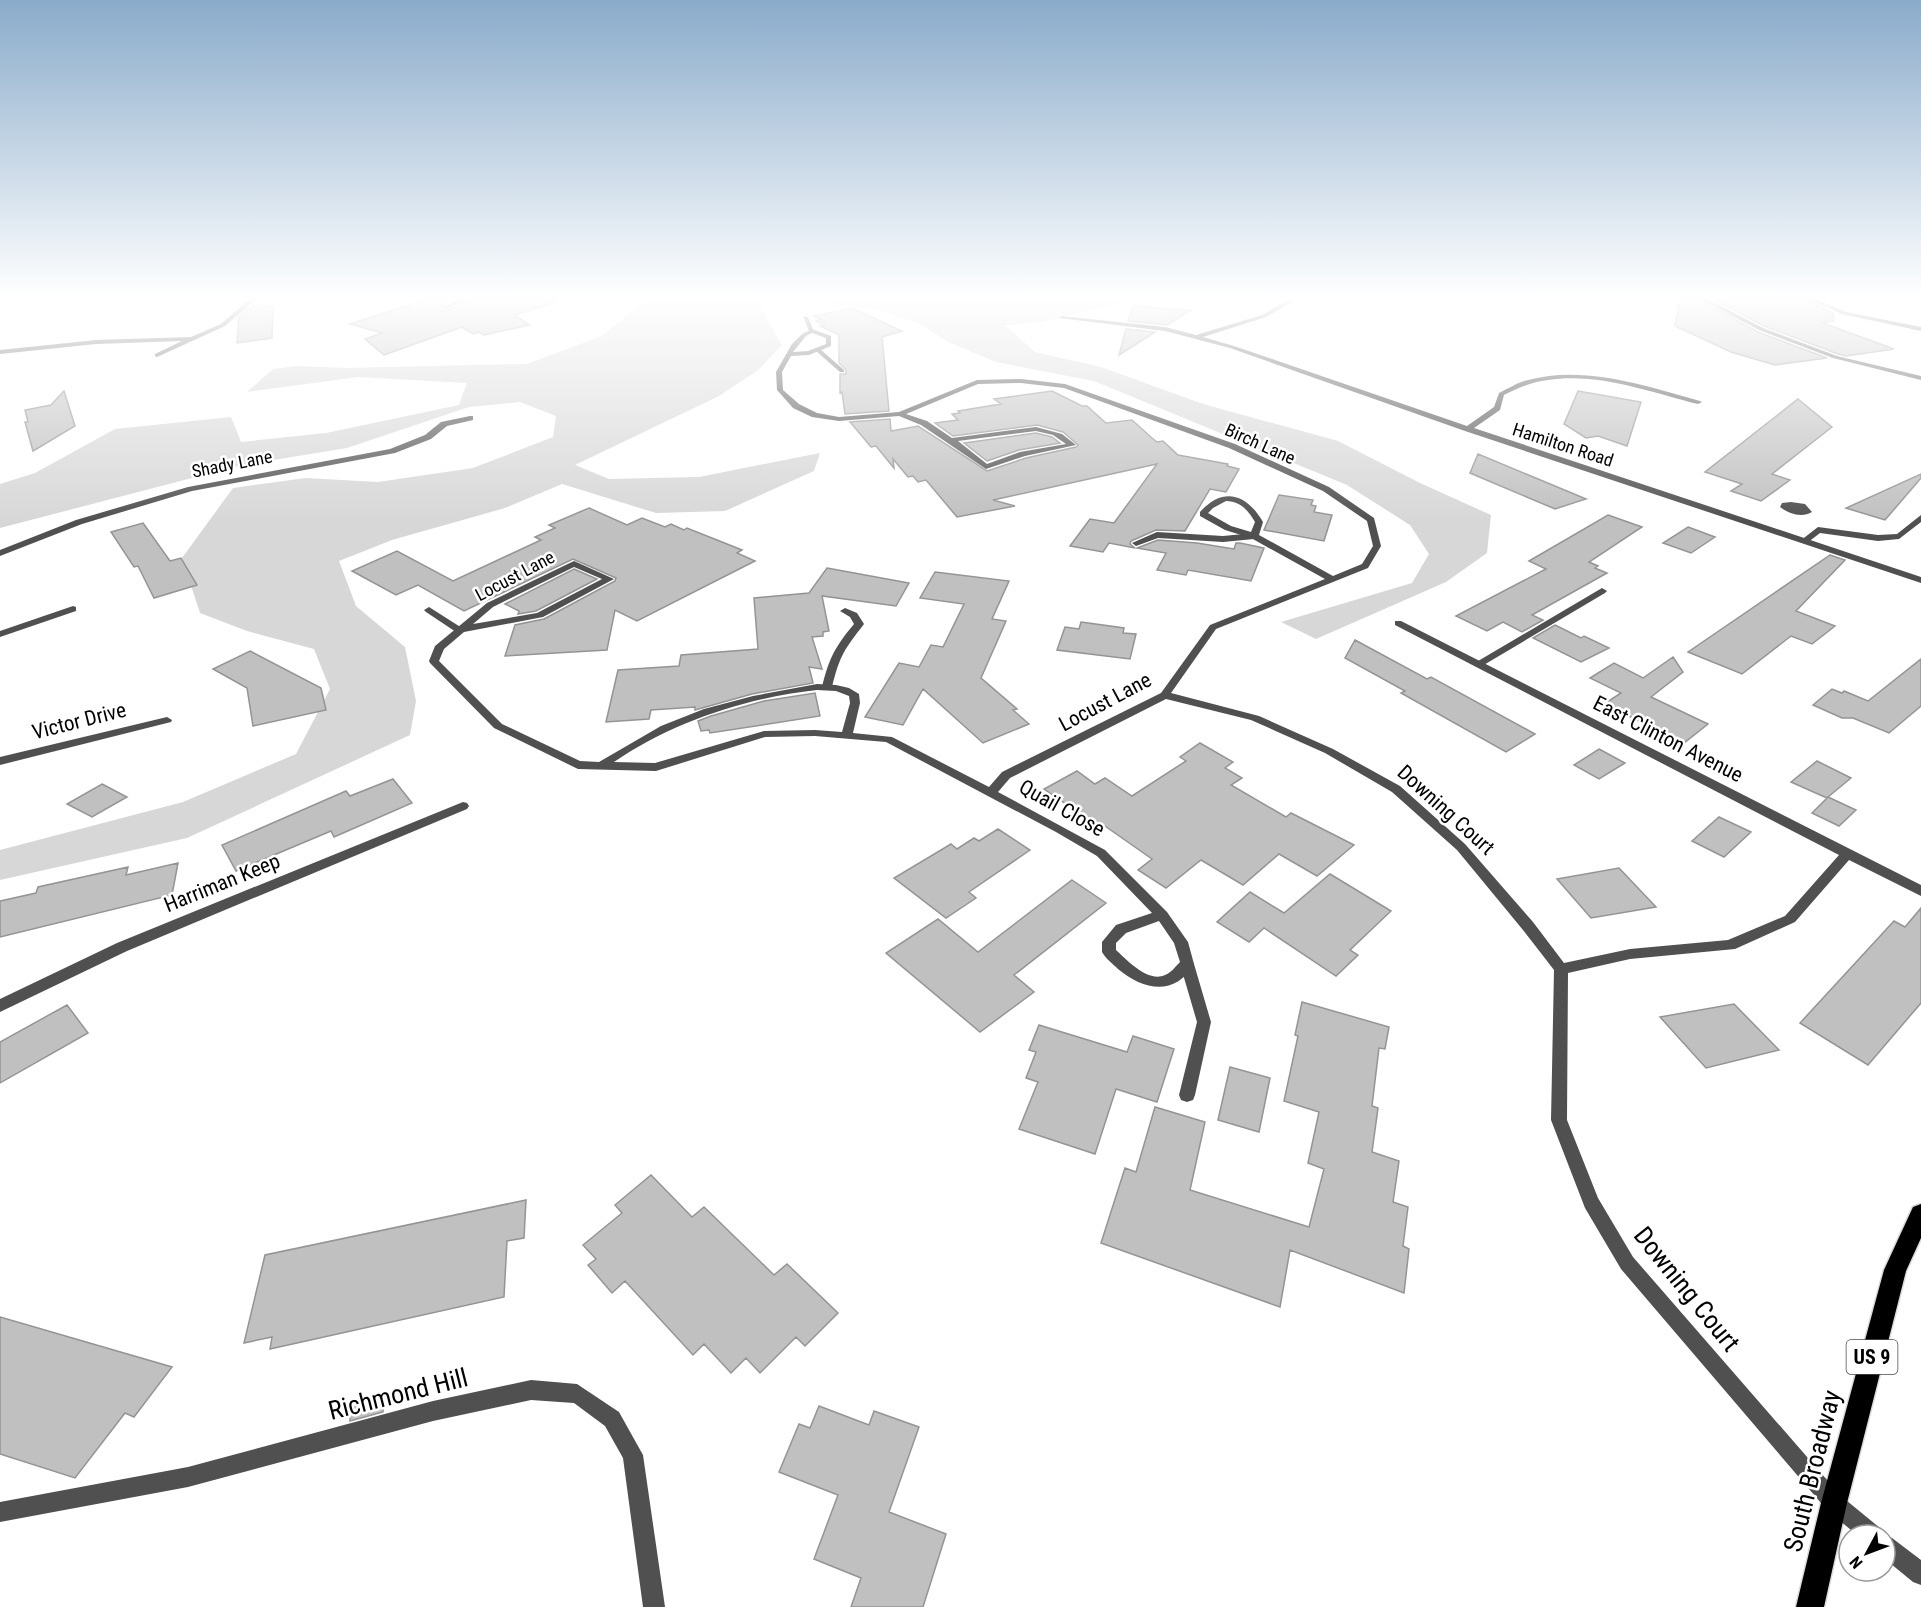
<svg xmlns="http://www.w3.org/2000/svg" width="1921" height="1607" font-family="'Roboto Condensed',sans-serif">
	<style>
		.green { fill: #d7d7d7 }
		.building { fill: #c0c0c0; stroke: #949494; stroke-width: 1.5 }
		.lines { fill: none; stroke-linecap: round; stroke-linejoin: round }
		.primary-casing { stroke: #dbdbdb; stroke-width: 3 }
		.lane { fill: #505050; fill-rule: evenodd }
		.street { fill: #505050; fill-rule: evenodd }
		.primary { fill: #000; fill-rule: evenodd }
		.labels { text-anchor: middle; stroke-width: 5; stroke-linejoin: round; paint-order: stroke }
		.far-street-label { font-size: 18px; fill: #000; stroke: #fff }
		.shield { fill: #fff; stroke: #4c4c4c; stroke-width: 1.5 }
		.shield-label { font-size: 20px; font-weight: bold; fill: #000 }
		.street-label { font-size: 21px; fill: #000; stroke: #fff }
		.near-street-label { font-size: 26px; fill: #000; stroke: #fff }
	</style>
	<rect width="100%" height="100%" fill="#fff"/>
	<path class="green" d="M 649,297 L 766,297 L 758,303 L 782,345 L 757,371 L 719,396 L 575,465 L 609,479 L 699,477 L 820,453 L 814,471 L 725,511 L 656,513 L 562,484 L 505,508 L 392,540 L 339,561 L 356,606 L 405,647 L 416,701 L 410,735 L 187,838 L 0,880 L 0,850 L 183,802 L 296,754 L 330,689 L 314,649 L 247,631 L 200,613 L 182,558 L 233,488 L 306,478 L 378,482 L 473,468 L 553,437 L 556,416 L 520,402 L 469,407 L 347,448 L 238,466 L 0,528 L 0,484 L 35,473 L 115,429 L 231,417 L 241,442 L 326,433 L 459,405 L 467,383 L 358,377 L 247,392 L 273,369 L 297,366 L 345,368 L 527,364 L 602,336 Z
		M 822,297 L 1143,297 L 1043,322 L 1005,325 L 1035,352 L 1101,367 L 1203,404 L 1338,441 L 1420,483 L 1491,515 L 1487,553 L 1446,582 L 1316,639 L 1281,622 L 1412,583 L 1429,554 L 1410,525 L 1347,485 L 1094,381 L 996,362 L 950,343 L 918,323 L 876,309 L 832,305 Z"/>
	<path class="building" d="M 434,297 L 457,297 L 443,306 L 450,310 L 472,297 L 555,297 L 556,302 L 514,315 L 530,325 L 484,335 L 479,332 L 473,334 L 462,327 L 384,355 L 365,339 L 382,333 L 350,324 Z
		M 1680,297 L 1694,297 L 1758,332 L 1827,358 L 1775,365 L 1731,352 L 1675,326 Z
		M 1709,297 L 1801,297 L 1833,313 L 1834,321 L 1823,323 L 1894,349 L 1846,356 L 1838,354 L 1764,326 Z
		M 253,305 L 273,306 L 272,338 L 237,343 L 239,317 Z
		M 1133,305 L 1158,308 L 1191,310 L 1167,325 L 1128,321 Z
		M 852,308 L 902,331 L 882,337 L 889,411 L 845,414 L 842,392 L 840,393 L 840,374 L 846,374 L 846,370 L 839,363 L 839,335 L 820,326 L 825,325 L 816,321 L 821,319 L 814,316 Z
		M 1126,329 L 1155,332 L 1119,355 Z
		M 64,391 L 75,426 L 33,451 L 25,422 L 28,422 L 25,410 L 51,405 Z
		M 1052,391 L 1082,406 L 1087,406 L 1106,423 L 1132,420 L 1152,438 L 1157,442 L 1163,441 L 1178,455 L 1228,464 L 1227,466 L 1239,469 L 1226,492 L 1210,489 L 1185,531 L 1156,530 L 1131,541 L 1130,544 L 1135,548 L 1109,543 L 1103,552 L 1070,546 L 1090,519 L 1114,523 L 1157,464 L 993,500 L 1015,506 L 957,517 L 926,480 L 918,482 L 913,476 L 908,477 L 893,459 L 894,468 L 876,446 L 871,447 L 850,422 L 890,419 L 891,431 L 918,426 L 987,471 L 1026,458 L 1076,447 L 1078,445 L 1063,432 L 1037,425 L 953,436 L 935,423 L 958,420 L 952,414 L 960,413 L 958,411 L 1001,404 L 994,399 Z
		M 1578,391 L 1641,402 L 1627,446 L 1598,436 L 1586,438 L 1564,424 Z
		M 1798,399 L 1832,427 L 1772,474 L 1790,480 L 1761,501 L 1731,491 L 1742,484 L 1705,472 Z
		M 1036,433 L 1052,437 L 1060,443 L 1019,450 L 987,461 L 964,443 Z
		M 1478,454 L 1586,499 L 1555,509 L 1470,473 Z
		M 1921,474 L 1921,478 L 1885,520 L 1846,508 Z
		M 1279,495 L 1313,500 L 1311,505 L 1316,506 L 1314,512 L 1332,515 L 1324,541 L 1264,530 Z
		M 589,508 L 627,525 L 642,518 L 665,527 L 671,524 L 684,530 L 687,528 L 742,550 L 737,553 L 755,561 L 637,621 L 615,610 L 607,650 L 505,656 L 515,625 L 544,619 L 615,581 L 616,578 L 573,559 L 464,611 L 418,585 L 396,595 L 352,571 L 397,551 L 453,581 L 541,540 L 535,537 L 555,528 L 549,525 Z
		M 1608,515 L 1642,527 L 1589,562 L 1598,566 L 1595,568 L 1607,573 L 1532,615 L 1543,620 L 1522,632 L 1503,622 L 1487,631 L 1456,616 L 1546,569 L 1529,561 Z
		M 143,523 L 170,561 L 181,558 L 197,585 L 154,598 L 138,566 L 134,567 L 111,532 Z
		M 1688,527 L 1715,537 L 1691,553 L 1663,543 Z
		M 1158,540 L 1197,543 L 1234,549 L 1236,543 L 1240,543 L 1264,548 L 1251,581 L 1188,570 L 1186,575 L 1157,570 L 1166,553 L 1137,548 Z
		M 1830,555 L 1845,560 L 1796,611 L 1835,626 L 1812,644 L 1791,636 L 1742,674 L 1688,652 Z
		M 827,568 L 909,583 L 896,606 L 822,596 L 829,631 L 823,632 L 823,636 L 812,637 L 822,669 L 809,667 L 813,683 L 752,694 L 695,710 L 695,707 L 651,710 L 649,719 L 606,722 L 618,670 L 679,666 L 681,655 L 758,649 L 754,598 L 809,593 Z
		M 574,569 L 597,579 L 536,611 L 518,614 L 519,611 L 505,604 Z
		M 935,572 L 1009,581 L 992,619 L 1006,621 L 981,678 L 1017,709 L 1013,710 L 1029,724 L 983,743 L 923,689 L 903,725 L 865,717 L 899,663 L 919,667 L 931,645 L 943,647 L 964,604 L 920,598 Z
		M 1081,622 L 1124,628 L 1123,633 L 1136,634 L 1130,659 L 1057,650 L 1065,627 L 1079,629 Z
		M 1555,625 L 1581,638 L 1584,636 L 1609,648 L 1581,662 L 1533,638 Z
		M 1355,640 L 1427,679 L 1431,677 L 1535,734 L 1506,752 L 1401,693 L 1405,691 L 1345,658 Z
		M 250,651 L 321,688 L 326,710 L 253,726 L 247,688 L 213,669 Z
		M 1673,657 L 1683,672 L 1651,697 L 1708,724 L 1684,743 L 1604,704 L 1621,693 L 1590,678 L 1614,663 L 1643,678 Z
		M 1921,659 L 1921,706 L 1889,733 L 1853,718 L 1842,718 L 1813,705 L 1832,689 L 1842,693 L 1844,691 L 1868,701 Z
		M 815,693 L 820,716 L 710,733 L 709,730 L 701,731 L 698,721 L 711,716 L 764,701 Z
		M 1200,743 L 1233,762 L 1225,768 L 1242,778 L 1231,785 L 1286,817 L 1291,813 L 1354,845 L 1317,876 L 1279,854 L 1243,885 L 1201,860 L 1166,888 L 1138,870 L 1152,859 L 1102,824 L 1098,826 L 1044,789 L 1077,771 L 1095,784 L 1105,778 L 1132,796 L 1186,761 L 1180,757 Z
		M 1599,749 L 1625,763 L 1599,779 L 1574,765 Z
		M 1817,761 L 1851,778 L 1828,797 L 1856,810 L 1839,826 L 1812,813 L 1827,798 L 1791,782 Z
		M 393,779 L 412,803 L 334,837 L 331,831 L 236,871 L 222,845 L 346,791 L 350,796 Z
		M 102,784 L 127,797 L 92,817 L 67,804 Z
		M 1719,817 L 1751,832 L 1724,857 L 1692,841 Z
		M 998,829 L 1030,850 L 969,892 L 976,898 L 946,918 L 894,878 L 951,844 L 957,849 L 974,838 L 979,841 Z
		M 178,863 L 172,895 L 0,937 L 0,901 L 36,893 L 38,887 L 128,867 L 126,875 Z
		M 1619,868 L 1656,907 L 1591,918 L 1557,879 Z
		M 1330,874 L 1391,911 L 1350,950 L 1358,955 L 1336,976 L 1264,928 L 1249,942 L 1217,922 L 1250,892 L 1284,913 Z
		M 1072,880 L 1106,903 L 1014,975 L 1034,992 L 980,1032 L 886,953 L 938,919 L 978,952 Z
		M 1921,908 L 1921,1003 L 1868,1065 L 1800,1023 L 1894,921 L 1905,927 Z
		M 1302,1002 L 1389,1027 L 1385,1049 L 1379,1048 L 1372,1106 L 1378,1108 L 1372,1152 L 1399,1161 L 1393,1202 L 1408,1207 L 1403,1246 L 1409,1249 L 1404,1293 L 1290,1250 L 1280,1307 L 1101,1243 L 1125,1168 L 1136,1172 L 1155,1107 L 1205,1122 L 1190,1190 L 1309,1227 L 1324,1169 L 1308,1163 L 1319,1112 L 1284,1101 L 1298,1036 L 1295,1035 Z
		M 1734,1004 L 1779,1050 L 1706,1068 L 1660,1017 Z
		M 67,1005 L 88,1033 L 0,1083 L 0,1042 Z
		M 1039,1025 L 1127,1052 L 1133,1036 L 1174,1049 L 1157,1102 L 1116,1089 L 1095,1154 L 1019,1129 L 1038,1082 L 1026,1078 L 1036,1052 L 1029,1050 Z
		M 1230,1067 L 1270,1078 L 1259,1132 L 1218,1120 Z
		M 651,1175 L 692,1217 L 704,1207 L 774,1275 L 787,1264 L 838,1313 L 805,1346 L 796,1337 L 760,1373 L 746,1358 L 731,1373 L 704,1344 L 693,1355 L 625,1281 L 612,1293 L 588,1265 L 596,1259 L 583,1245 L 622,1213 L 615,1205 Z
		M 526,1200 L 524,1238 L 507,1241 L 504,1297 L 270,1349 L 272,1337 L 244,1343 L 265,1255 Z
		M 0,1317 L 172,1367 L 134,1417 L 125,1413 L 75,1478 L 0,1454 Z
		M 372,1397 L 383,1403 L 383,1412 L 350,1421 L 350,1414 L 357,1404 Z
		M 819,1406 L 869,1425 L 874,1411 L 919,1427 L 889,1512 L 946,1534 L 923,1607 L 851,1607 L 861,1578 L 814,1559 L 838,1495 L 779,1472 L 799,1424 L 810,1428 Z"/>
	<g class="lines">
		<defs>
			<path id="primary" d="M 1921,1204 L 1921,1238 L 1906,1271 L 1847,1503 L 1824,1607 L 1796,1607 L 1821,1503 L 1884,1270 L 1913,1207 Z"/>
		</defs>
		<use href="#primary" class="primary-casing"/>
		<path class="lane" d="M 803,316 L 808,317 L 814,332 L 809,331 Z
			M 816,349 L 820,349 L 844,370 L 844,372 L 840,372 L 816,351 Z
			M 1791,502 L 1805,504 L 1812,512 C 1802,518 1789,514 1780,507 L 1782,503 Z
			M 1921,515 L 1921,522 L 1899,539 L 1878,541 L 1820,533 L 1807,543 L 1800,541 L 1818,527 L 1878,535 L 1897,534 Z
			M 1157,532 L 1223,536 L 1254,533 L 1258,536 L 1254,539 L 1223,542 L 1158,538 L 1136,546 L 1132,543 Z
			M 1602,588 L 1607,591 L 1605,593 L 1482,666 L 1478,667 L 1473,664 Z
			M 429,607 L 462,628 L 462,632 L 456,632 L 426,612 L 424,610 Z
			M 845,608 L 857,613 L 864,624 C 844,650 840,655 832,687 L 827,690 L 822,687 C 829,658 835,647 854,624 L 850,617 L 840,611 Z
			M 1187,959 L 1192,960 L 1194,964 L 1211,1022 L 1195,1095 L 1193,1100 L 1187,1102 L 1181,1100 L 1179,1095 L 1197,1022 L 1180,964 L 1182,960 Z"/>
		<path class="street" d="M 252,297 L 259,297 L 225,326 L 157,357 L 155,356 L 155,354 L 182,341 L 96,344 L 0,354 L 0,350 L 96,340 L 191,337 L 221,324 Z
			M 462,297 L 470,297 L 450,308 L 445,307 Z
			M 1293,297 L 1301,297 L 1266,317 L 1203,337 L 1234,346 L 1467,426 L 1494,407 L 1499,393 C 1507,389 1515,384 1524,381 C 1583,364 1643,385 1700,401 L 1702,402 L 1698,404 C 1650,392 1598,372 1548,380 C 1532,382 1518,388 1504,395 L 1500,410 L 1474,428 L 1921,577 L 1921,583 L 1465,431 L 1230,348 L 1165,331 L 1059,318 L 1062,316 L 1165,327 L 1196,335 L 1262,315 Z
			M 1696,297 L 1704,297 L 1763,328 L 1837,356 L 1921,376 L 1921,380 L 1833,358 L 1759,330 Z
			M 1803,297 L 1812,297 L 1846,312 L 1921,327 L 1921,331 L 1842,314 Z
			M 812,329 L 831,336 L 831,346 L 809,355 L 791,356 L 782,372 L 783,390 L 799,404 L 817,413 L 839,417 L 899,412 L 977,380 L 1021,379 L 1065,384 L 1235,444 L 1329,487 L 1374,518 L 1381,546 L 1368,568 L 1216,629 L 1171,693 L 1259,716 L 1333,749 L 1400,786 L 1465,844 L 1533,922 L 1564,963 L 1630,949 L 1728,940 L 1785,916 L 1839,855 L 1395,625 L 1395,621 L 1401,621 L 1921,885 L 1921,896 L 1849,860 L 1795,922 L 1735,949 L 1630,959 L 1568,973 L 1567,1120 L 1598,1198 L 1633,1257 L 1841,1496 L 1880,1528 L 1884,1535 L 1857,1535 L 1827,1510 L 1621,1269 L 1585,1208 L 1551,1120 L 1554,970 L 1523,930 L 1457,850 L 1392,792 L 1325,753 L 1251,720 L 1166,699 L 1010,778 L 998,792 L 1105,850 L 1167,912 L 1188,942 L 1194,964 C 1175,997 1143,990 1118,969 C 1113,964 1106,959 1102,952 L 1102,942 L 1116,925 L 1152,913 L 1097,856 L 1056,832 L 886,742 L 815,736 L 765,737 L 656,771 L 578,769 L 494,728 L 430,663 L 429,661 L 435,646 L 487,603 L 574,561 L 614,579 L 543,617 L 464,632 L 444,649 L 439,661 L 502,724 L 580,761 L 599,762 L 661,726 L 704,709 L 753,696 L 817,684 L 836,685 L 849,688 L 859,694 L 860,703 L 853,733 L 892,737 L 989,787 L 1002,772 L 1161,693 L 1210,625 L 1325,579 L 1251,538 L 1225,530 L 1200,516 L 1200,512 C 1223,486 1247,494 1263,522 L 1259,535 L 1333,576 L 1362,564 L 1373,546 L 1367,521 L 1323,491 L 1229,448 L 1064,388 L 1021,383 L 978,384 L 906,414 L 927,421 L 952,438 L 1036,427 L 1062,434 L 1076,445 L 1025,456 L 986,469 L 921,425 L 899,416 L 839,421 L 812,417 L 793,408 L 777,390 L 776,372 L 792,344 L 802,334 ZM 812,333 L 826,338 L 826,344 L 808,351 L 793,352 L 806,336 ZM 1036,431 L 1053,435 L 1066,444 L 1020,452 L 987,464 L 958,441 ZM 1226,501 C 1240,501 1248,510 1255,522 L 1251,532 L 1231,526 L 1208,513 L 1213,508 ZM 574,567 L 602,579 L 537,613 L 473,624 L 493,607 ZM 817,690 L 836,691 L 849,696 L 850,703 L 842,732 L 815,730 L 764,731 L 655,763 L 614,762 C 673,722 745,698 817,690 ZM 1159,921 L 1174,943 L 1180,962 C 1175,967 1171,973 1165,975 C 1148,983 1127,960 1116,950 L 1116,943 L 1126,933 Z
			M 470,416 L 473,416 L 473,420 L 447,426 L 431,439 L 395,453 L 192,491 L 82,524 L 0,556 L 0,550 L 76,520 L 188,487 L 390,449 L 425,435 L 441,422 Z
			M 73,606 L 76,607 L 76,611 L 0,637 L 0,631 Z
			M 167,717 L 172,720 L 171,722 L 0,765 L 0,757 Z
			M 463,802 L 467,803 L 469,806 L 467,809 L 127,951 L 0,1012 L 0,999 L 117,943 Z
			M 531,1380 L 577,1384 L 619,1412 L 643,1455 L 665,1607 L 643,1607 L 623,1458 L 605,1426 L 574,1403 L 531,1400 L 433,1421 L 188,1487 L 0,1522 L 0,1502 L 188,1467 L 433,1401 Z
			M 1885,1534 L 1892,1538 L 1921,1560 L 1921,1585 L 1913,1582 L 1885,1559 Z"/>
		<use href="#primary" class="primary"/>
	</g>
	<linearGradient id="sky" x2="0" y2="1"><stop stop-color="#8aabca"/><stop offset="0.57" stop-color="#fff"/><stop offset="1" stop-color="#fff" stop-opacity="0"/></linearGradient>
	<rect width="1921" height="522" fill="url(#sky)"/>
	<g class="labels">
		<g class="far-street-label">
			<text transform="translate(1260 444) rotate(24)" y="6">Birch Lane</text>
			<text transform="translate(1563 445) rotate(18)" y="6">Hamilton Road</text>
			<text transform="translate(232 464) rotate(-11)" y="6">Shady Lane</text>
			<text transform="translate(515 576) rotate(-28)" y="6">Locust Lane</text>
		</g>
		<rect class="shield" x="1846.5" y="1340" width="51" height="34" rx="4.5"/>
		<g class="shield-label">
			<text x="1872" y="1364">US 9</text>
		</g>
		<g class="street-label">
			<text transform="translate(1105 702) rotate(-28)" y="7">Locust Lane</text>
			<text transform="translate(79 721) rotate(-14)" y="7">Victor Drive</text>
			<text transform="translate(1668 739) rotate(27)" y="7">East Clinton Avenue</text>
			<text transform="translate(1062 808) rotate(29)" y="7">Quail Close</text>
			<text transform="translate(1446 810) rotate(42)" y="7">Downing Court</text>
			<text transform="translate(222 883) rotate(-22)" y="7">Harriman Keep</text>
		</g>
		<g class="near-street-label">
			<text transform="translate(1687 1289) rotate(51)" y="9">Downing Court</text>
			<text transform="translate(398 1394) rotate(-14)" y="9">Richmond Hill</text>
			<text transform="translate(1812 1471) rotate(-76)" y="9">South Broadway</text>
		</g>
	</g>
	<g transform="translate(1867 1553) rotate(229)"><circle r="28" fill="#ffffff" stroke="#999999" stroke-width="1.5"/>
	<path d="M0-4.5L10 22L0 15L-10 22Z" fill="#000000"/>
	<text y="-9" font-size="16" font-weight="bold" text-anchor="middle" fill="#000000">N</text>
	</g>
</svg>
